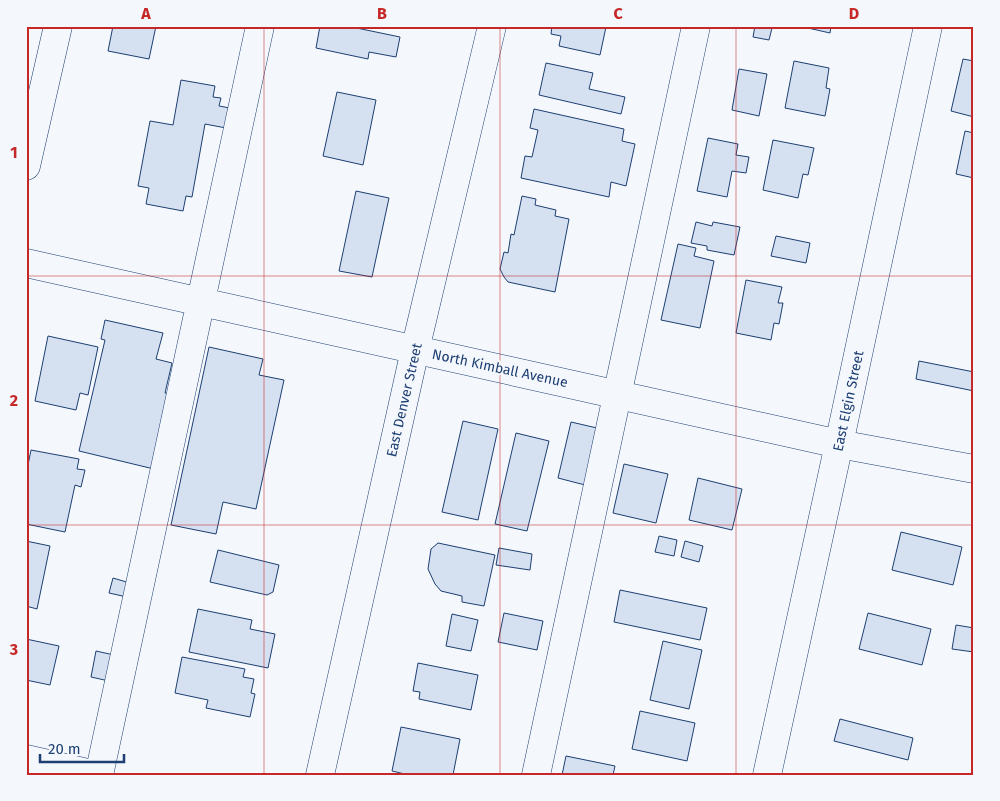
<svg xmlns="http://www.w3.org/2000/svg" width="1000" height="801" font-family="'Fira Sans',sans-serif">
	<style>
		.building { fill: #d5e0f0; stroke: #1d3f73 }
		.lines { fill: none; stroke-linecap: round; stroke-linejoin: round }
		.minor-casing { stroke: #1d3f73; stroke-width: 29 }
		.minor { stroke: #f4f7fb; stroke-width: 28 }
		.grid { fill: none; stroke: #c62828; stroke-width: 1; stroke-opacity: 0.55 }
		.labels { text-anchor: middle; stroke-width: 4; stroke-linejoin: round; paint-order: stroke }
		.street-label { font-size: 14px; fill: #1d3f73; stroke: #f4f7fb }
		.neatline { fill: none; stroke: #c62828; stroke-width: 2 }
		.grid-label { font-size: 16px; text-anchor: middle; font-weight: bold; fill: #c62828 }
	</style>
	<rect width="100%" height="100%" fill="#f4f7fb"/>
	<path class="building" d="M 113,26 L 156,26 L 149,59 L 108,51 Z
		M 320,26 L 347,26 L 400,37 L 396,57 L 369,52 L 368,59 L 316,48 Z
		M 552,26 L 614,26 L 614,28 L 606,27 L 600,55 L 559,46 L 561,36 L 551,34 Z
		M 755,26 L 772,28 L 769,40 L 753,37 Z
		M 799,26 L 831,26 L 830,33 Z
		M 963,59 L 974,61 L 974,117 L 951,111 Z
		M 794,61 L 829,68 L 826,88 L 830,89 L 825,116 L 785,108 Z
		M 546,63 L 593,73 L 589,89 L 625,97 L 621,114 L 539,95 Z
		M 739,69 L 767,74 L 759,116 L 732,110 Z
		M 181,80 L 215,86 L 213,97 L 221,98 L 219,106 L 230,108 L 226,128 L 205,124 L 192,197 L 186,196 L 183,211 L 146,204 L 149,188 L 138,186 L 150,121 L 173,125 Z
		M 337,92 L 376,100 L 363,165 L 323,156 Z
		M 534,109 L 624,129 L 622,141 L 635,144 L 626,186 L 611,182 L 609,197 L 521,178 L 525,156 L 532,157 L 538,130 L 530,128 Z
		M 965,131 L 974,133 L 974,178 L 956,174 Z
		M 708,138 L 738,144 L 736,155 L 749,157 L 746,173 L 732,171 L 727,197 L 697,191 Z
		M 773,140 L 814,148 L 808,175 L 803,174 L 798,198 L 763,190 Z
		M 356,191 L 389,198 L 372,277 L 339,271 Z
		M 522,196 L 536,199 L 535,205 L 556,210 L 555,216 L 569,219 L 555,292 L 508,282 L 504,277 L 500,269 L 504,252 L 508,253 L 511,234 L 514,235 Z
		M 696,222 L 712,226 L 713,222 L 740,227 L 734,255 L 707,250 L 707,246 L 691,243 Z
		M 776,236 L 810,243 L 806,263 L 771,256 Z
		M 678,244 L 696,248 L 694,256 L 714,261 L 700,328 L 661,320 Z
		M 746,280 L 782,287 L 778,303 L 783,303 L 779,324 L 774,323 L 771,340 L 736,333 Z
		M 105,320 L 163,333 L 156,359 L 172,363 L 165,393 L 172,395 L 154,469 L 79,451 L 105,340 L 101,339 Z
		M 48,336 L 98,347 L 88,395 L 80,393 L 76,410 L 35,401 Z
		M 209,347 L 263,359 L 259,375 L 284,380 L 256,509 L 223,502 L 216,534 L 171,525 Z
		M 919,361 L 974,372 L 974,391 L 916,379 Z
		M 463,421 L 498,429 L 478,520 L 442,512 Z
		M 571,422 L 597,428 L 585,485 L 558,478 Z
		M 516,433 L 549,441 L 527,531 L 495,524 Z
		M 31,450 L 79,459 L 77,469 L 85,470 L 81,487 L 75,485 L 65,532 L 26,524 L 26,475 Z
		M 624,464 L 668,474 L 656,523 L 613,513 Z
		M 698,478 L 742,489 L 732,530 L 689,520 Z
		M 901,532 L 962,547 L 953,585 L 892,570 Z
		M 659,536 L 677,540 L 674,556 L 655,552 Z
		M 26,541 L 50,546 L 37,609 L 26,606 Z
		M 685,541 L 703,546 L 699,562 L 681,557 Z
		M 438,543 L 495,555 L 484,606 L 462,602 L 462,596 L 441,591 L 435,584 L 428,569 L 431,549 Z
		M 499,548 L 532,554 L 530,570 L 496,565 Z
		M 218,550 L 279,565 L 273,592 L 267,595 L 210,582 Z
		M 113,578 L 130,583 L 127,597 L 109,593 Z
		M 620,590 L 707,608 L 700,640 L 614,622 Z
		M 198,609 L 252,620 L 250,629 L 275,634 L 268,668 L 189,652 Z
		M 504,613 L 543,621 L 537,650 L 498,642 Z
		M 868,613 L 931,629 L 922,665 L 859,649 Z
		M 452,614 L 478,620 L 471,651 L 446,646 Z
		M 956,625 L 974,628 L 974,652 L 952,649 Z
		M 26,639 L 59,646 L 50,685 L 26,680 Z
		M 663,641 L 702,650 L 689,709 L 650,700 Z
		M 96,651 L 114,655 L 109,681 L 91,677 Z
		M 182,657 L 245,669 L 243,677 L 254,679 L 251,693 L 255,694 L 250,717 L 206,708 L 208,700 L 175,693 Z
		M 418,663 L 478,675 L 471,710 L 419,699 L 420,692 L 413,691 Z
		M 640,711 L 695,723 L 687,761 L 632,749 Z
		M 840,719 L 913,738 L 908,760 L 834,741 Z
		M 401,727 L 460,739 L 453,775 L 409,775 L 392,771 Z
		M 566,756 L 615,766 L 613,775 L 562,775 Z"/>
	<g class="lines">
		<defs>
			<path id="minor" d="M 26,166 L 58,26
				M 26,263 L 839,444 L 974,469
				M 26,759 L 96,775
				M 99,775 L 260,26
				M 320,775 L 415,350 L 492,26
				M 536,775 L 696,26
				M 767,775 L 839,444 L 928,26"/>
		</defs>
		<use href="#minor" class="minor-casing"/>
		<use href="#minor" class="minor"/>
	</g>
	<path class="grid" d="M 264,26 L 264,775M 500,26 L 500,775M 736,26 L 736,775M 26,276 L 974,276M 26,525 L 974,525"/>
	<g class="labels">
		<g class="street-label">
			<text transform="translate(500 368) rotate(12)" y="5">North Kimball Avenue</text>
			<text transform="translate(404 400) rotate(-77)" y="5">East Denver Street</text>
			<text transform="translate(848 401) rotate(-78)" y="5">East Elgin Street</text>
		</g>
	</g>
	<rect width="1000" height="801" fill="none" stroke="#f4f7fb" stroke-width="55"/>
	<path d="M40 754v8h84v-8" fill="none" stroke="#1d3f73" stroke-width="2.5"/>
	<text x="48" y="754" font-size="15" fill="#1d3f73" stroke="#f4f7fb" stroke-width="4" paint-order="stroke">20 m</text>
	<rect x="28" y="28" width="944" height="746" class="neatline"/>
	<g class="grid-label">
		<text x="146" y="19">A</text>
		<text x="382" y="19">B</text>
		<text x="618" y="19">C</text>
		<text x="854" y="19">D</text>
		<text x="14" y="158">1</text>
		<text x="14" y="406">2</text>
		<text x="14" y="655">3</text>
	</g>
</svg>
